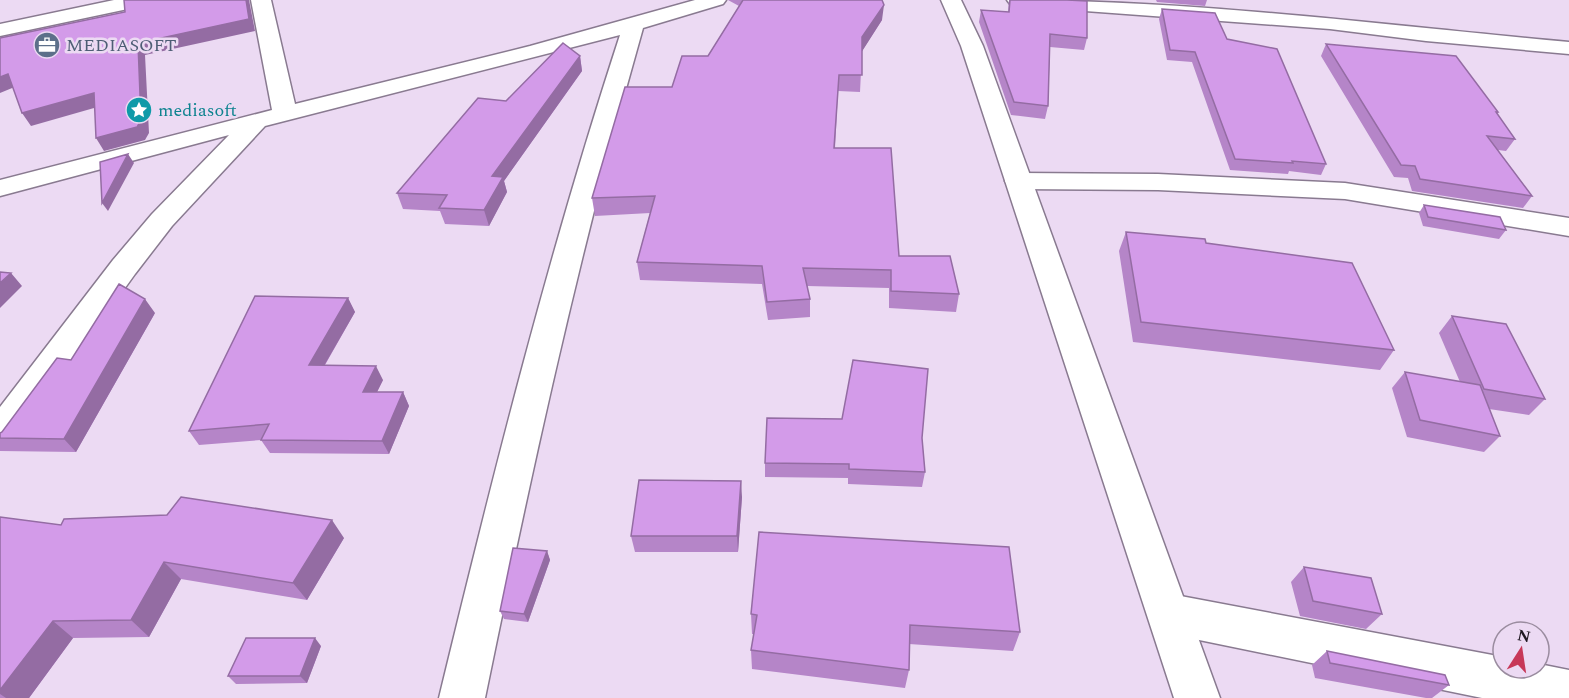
<svg xmlns="http://www.w3.org/2000/svg" width="1569" height="698" font-family="Spectral,serif">
	<style>
		.lines { fill: none; stroke-linecap: round; stroke-linejoin: round }
		.minor-casing { stroke: #897a90; stroke-width: 3 }
		.tertiary-casing { stroke: #897a90; stroke-width: 3 }
		.minor { fill: #fff; fill-rule: evenodd }
		.tertiary { fill: #fff; fill-rule: evenodd }
		.wall { fill: #b585c8 }
		.shaded-wall { fill: #946ca3 }
		.building { fill: #d39be9; stroke: #946ca3; stroke-width: 1.5 }
		.labels { text-anchor: middle; stroke-width: 5; stroke-linejoin: round; paint-order: stroke }
		.far-service-label { font-size: 18px; fill: #4e5e75; stroke: #ecdaf3; text-anchor: start }
		.far-culture-label { font-size: 18px; fill: #0d838f; stroke: #ecdaf3; text-anchor: start }
	</style>
	<rect width="100%" height="100%" fill="#ecdaf3"/>
	<g class="lines">
		<defs>
			<path id="minor" d="M 114,0 L 152,0 L 149,4 L 142,6 L 0,36 L 0,24 Z
				M 251,0 L 271,0 L 295,104 L 530,46 L 695,0 L 726,0 L 723,4 L 643,28 C 580,249 531,473 485,698 L 439,698 C 493,475 549,252 620,35 L 265,126 L 172,226 L 135,274 L 13,444 L 0,448 L 0,407 L 113,260 L 152,214 L 229,135 L 0,196 L 0,180 L 272,110 Z
				M 1007,0 C 1195,0 1382,25 1569,42 L 1569,54 L 1426,41 L 1330,29 L 1017,6 L 1010,4 Z
				M 1018,173 L 1158,174 L 1345,183 L 1569,218 L 1569,236 L 1345,199 L 1158,190 L 1018,189 L 1009,187 L 1005,181 L 1009,175 Z
				M 1170,594 L 1503,657 L 1503,668 L 1539,668 L 1539,664 L 1569,670 L 1569,698 L 1482,698 L 1170,634 L 1155,628 L 1148,614 L 1155,600 Z"/>
			<path id="tertiary" d="M 941,0 L 961,0 L 983,46 L 1220,698 L 1174,698 L 961,46 Z"/>
		</defs>
		<use href="#minor" class="minor-casing"/>
		<use href="#tertiary" class="tertiary-casing"/>
		<use href="#minor" class="minor"/>
		<use href="#tertiary" class="tertiary"/>
	</g>
	<path class="wall" d="M 728,0 L 882,0 L 882,20 L 862,51 L 860,92 L 838,91 L 835,148 L 899,256 L 959,294 L 956,312 L 889,308 L 889,288 L 807,286 L 810,299 L 810,317 L 768,320 L 762,284 L 640,280 L 637,262 L 650,213 L 595,216 L 592,198 L 672,87 L 708,56 L 739,6 Z
		M 1009,0 L 1067,0 L 1087,38 L 1084,50 L 1050,47 L 1048,106 L 1045,119 L 1011,115 L 979,22 L 981,10 L 1008,12 Z
		M 1156,0 L 1207,0 L 1205,6 L 1157,2 Z
		M 1162,9 L 1227,39 L 1326,164 L 1321,175 L 1289,171 L 1288,174 L 1230,170 L 1192,62 L 1167,60 L 1159,19 Z
		M 1326,44 L 1498,112 L 1497,114 L 1515,139 L 1506,151 L 1498,150 L 1532,196 L 1523,208 L 1412,191 L 1408,178 L 1394,177 L 1321,56 Z
		M 580,56 L 582,71 L 504,181 L 507,192 L 489,226 L 445,224 L 440,211 L 403,209 L 397,193 L 506,101 Z
		M 1424,205 L 1506,230 L 1499,239 L 1423,226 L 1419,213 Z
		M 1126,232 L 1206,243 L 1394,350 L 1380,370 L 1133,342 L 1119,251 Z
		M 348,298 L 355,312 L 325,365 L 383,380 L 377,392 L 403,392 L 409,406 L 389,454 L 270,453 L 261,440 L 199,445 L 189,431 Z
		M 155,313 L 76,452 L 0,451 L 0,433 L 2,432 L 71,360 Z
		M 1452,316 L 1545,399 L 1529,415 L 1489,409 L 1500,436 L 1484,452 L 1407,437 L 1392,388 L 1405,372 L 1460,382 L 1439,333 Z
		M 922,438 L 925,472 L 922,487 L 848,484 L 848,478 L 765,477 L 765,463 Z
		M 742,497 L 738,552 L 635,552 L 631,536 Z
		M 0,517 L 61,525 L 344,538 L 307,600 L 181,579 L 149,637 L 73,638 L 29,698 L 0,698 Z
		M 547,551 L 550,560 L 528,622 L 504,619 L 500,611 Z
		M 1304,567 L 1382,614 L 1366,629 L 1300,616 L 1291,582 Z
		M 751,614 L 1020,632 L 1013,651 L 909,644 L 909,670 L 905,688 L 752,669 L 751,650 L 754,634 L 752,634 Z
		M 321,646 L 307,683 L 236,684 L 228,676 Z
		M 1327,651 L 1449,685 L 1432,698 L 1426,698 L 1315,678 L 1312,665 Z"/>
	<path class="shaded-wall" d="M 246,0 L 249,0 L 255,31 L 145,55 L 149,133 L 145,140 L 104,151 L 96,138 L 138,43 Z
		M 884,5 L 882,20 L 861,53 L 862,37 Z
		M 580,56 L 582,71 L 504,181 L 507,192 L 489,226 L 484,210 L 492,176 Z
		M 8,74 L 17,86 L 0,93 L 0,77 Z
		M 94,93 L 101,106 L 31,126 L 22,113 Z
		M 128,154 L 134,163 L 108,211 L 102,203 Z
		M 11,273 L 22,286 L 0,308 L 0,283 Z
		M 348,298 L 355,312 L 317,378 L 309,365 Z
		M 145,299 L 155,313 L 76,452 L 64,439 Z
		M 376,366 L 383,380 L 370,406 L 363,392 Z
		M 403,392 L 409,406 L 389,454 L 382,441 Z
		M 741,481 L 742,497 L 738,552 L 737,536 Z
		M 332,520 L 344,538 L 307,600 L 293,583 Z
		M 547,551 L 550,560 L 528,622 L 524,614 Z
		M 164,562 L 181,579 L 149,637 L 131,620 Z
		M 53,621 L 73,638 L 29,698 L 6,698 L 0,694 L 0,690 Z
		M 315,638 L 321,646 L 307,683 L 300,676 Z"/>
	<path class="building" d="M 124,0 L 246,0 L 249,19 L 138,43 L 141,120 L 137,127 L 96,138 L 94,93 L 22,113 L 8,74 L 0,77 L 0,38 L 125,12 Z
		M 743,0 L 882,0 L 884,5 L 862,37 L 862,75 L 839,75 L 834,148 L 891,148 L 899,256 L 950,256 L 959,294 L 891,291 L 891,270 L 803,268 L 810,299 L 767,302 L 762,266 L 637,262 L 655,196 L 592,198 L 625,87 L 672,87 L 682,56 L 708,56 Z
		M 1010,0 L 1067,0 L 1087,1 L 1087,38 L 1050,34 L 1048,106 L 1014,102 L 981,10 L 1009,12 Z
		M 1162,9 L 1215,13 L 1227,39 L 1277,49 L 1326,164 L 1292,161 L 1293,163 L 1235,159 L 1195,52 L 1170,50 Z
		M 563,43 L 580,56 L 492,176 L 503,177 L 484,210 L 439,208 L 447,195 L 397,193 L 478,98 L 506,101 Z
		M 1326,44 L 1456,56 L 1498,112 L 1496,112 L 1515,139 L 1487,136 L 1532,196 L 1420,179 L 1415,166 L 1401,165 Z
		M 128,154 L 102,203 L 100,162 Z
		M 1424,205 L 1500,217 L 1506,230 L 1428,217 Z
		M 1126,232 L 1205,239 L 1206,243 L 1352,263 L 1394,350 L 1141,322 Z
		M 0,272 L 11,273 L 0,283 Z
		M 119,284 L 145,299 L 64,439 L 0,438 L 0,433 L 2,432 L 57,358 L 71,360 Z
		M 255,296 L 348,298 L 309,365 L 376,366 L 363,392 L 403,392 L 382,441 L 261,440 L 269,424 L 189,431 Z
		M 1452,316 L 1506,324 L 1545,399 L 1484,389 Z
		M 853,360 L 928,369 L 922,438 L 925,472 L 849,469 L 849,464 L 765,463 L 767,418 L 842,419 Z
		M 1405,372 L 1480,385 L 1500,436 L 1420,420 Z
		M 639,480 L 741,481 L 737,536 L 631,536 Z
		M 181,497 L 332,520 L 293,583 L 164,562 L 131,620 L 53,621 L 0,690 L 0,517 L 61,525 L 64,519 L 167,515 Z
		M 759,532 L 1009,547 L 1020,632 L 910,625 L 909,670 L 751,650 L 757,615 L 751,614 Z
		M 513,548 L 547,551 L 524,614 L 500,611 Z
		M 1304,567 L 1371,578 L 1382,614 L 1313,601 Z
		M 246,638 L 315,638 L 300,676 L 228,676 Z
		M 1327,651 L 1445,675 L 1449,685 L 1330,663 Z"/>
	<defs>
		<symbol id="office-disc" viewBox="-11 -11 22 22"><circle r="9.5" fill="#5c6f8a" stroke="#ecdaf3"/><path d="M-6-3h4V-5.5h4V-3h4V5H-6ZM-1-4.5V-3h2v-1.5ZM-6 0V1H6V0Z" fill="#fff"/></symbol>
		<symbol id="sight-disc" viewBox="-11 -11 22 22"><circle r="9.5" fill="#0f9aa8" stroke="#ecdaf3"/><path d="M0-6L1.8-2.2L6-1.7L2.9 1.2L3.7 5.4L0 3.3L-3.7 5.4L-2.9 1.2L-6-1.7L-1.8-2.2Z" fill="#fff"/></symbol>
	</defs>
	<g fill-rule="evenodd">
		<use href="#office-disc" x="32" y="30" width="30" height="30"/>
		<use href="#sight-disc" x="124" y="95" width="30" height="30"/>
	</g>
	<g class="labels">
		<g class="far-service-label">
			<text x="66" y="51">MEDIASOFT</text>
		</g>
		<g class="far-culture-label">
			<text x="158" y="116">mediasoft</text>
		</g>
	</g>
	<g transform="translate(1521 650) rotate(12)"><circle r="28" fill="#ecdaf3" stroke="#9a8c9f" stroke-width="1.5"/>
	<path d="M0-4.5L10 22L0 15L-10 22Z" fill="#c73858"/>
	<text y="-9" font-size="16" font-weight="bold" text-anchor="middle" fill="#1f1821">N</text>
	</g>
</svg>
